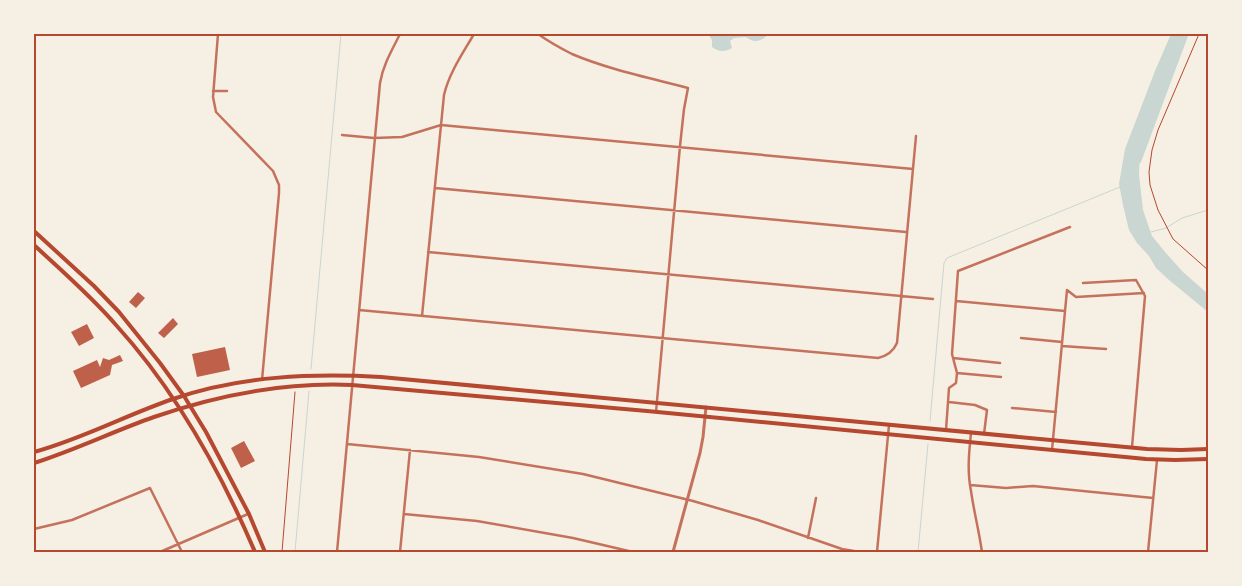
<svg xmlns="http://www.w3.org/2000/svg" width="1242" height="586" font-family="'DM Sans',sans-serif">
	<style>
		.water { fill: #c9d6d2 }
		.lines { fill: none; stroke-linecap: round; stroke-linejoin: round }
		.stream { stroke: #c9d6d2; stroke-width: 1 }
		.river { stroke: #c9d6d2; stroke-width: 9 }
		.building { fill: #bf614a }
		.path { stroke: #b5482f; stroke-width: 1 }
		.minor { stroke: #c5725c; stroke-width: 2.5 }
		.tertiary { stroke: #c5725c; stroke-width: 3 }
		.secondary { stroke: #b5482f; stroke-width: 4 }
		.neatline { fill: none; stroke: #b5482f; stroke-width: 2 }
	</style>
	<rect width="100%" height="100%" fill="#f6efe4"/>
	<path class="water" d="M 708,34 L 769,34 C 761,41 755,44 746,37 L 734,38 L 730,41 L 732,48 C 725,52 719,52 712,47 L 712,40 Z
		M 1171,34 L 1187,34 L 1159,93 L 1140,149 L 1139,175 L 1143,210 L 1152,236 L 1165,252 L 1183,272 L 1208,294 L 1208,312 L 1169,280 L 1156,268 L 1149,256 L 1137,243 L 1129,230 L 1123,205 L 1119,184 L 1125,149 L 1155,71 Z"/>
	<g class="lines">
		<path class="stream" d="M 1151,232 L 1166,228 L 1182,218 L 1208,210
			M 311,369 L 341,34
			M 930,421 L 944,263 L 947,258 L 1120,187
			M 295,552 L 309,391
			M 918,552 L 928,444"/>
		<path class="river" d="M 1137,160 L 1184,34"/>
	</g>
	<path class="building" d="M 138,292 L 145,298 L 136,308 L 129,302 Z
		M 173,318 L 178,324 L 164,338 L 158,333 Z
		M 87,324 L 94,338 L 79,346 L 71,332 Z
		M 225,347 L 230,370 L 197,377 L 192,354 Z
		M 120,355 L 123,361 L 112,365 L 110,375 L 81,388 L 73,371 L 97,360 L 100,367 L 103,358 L 109,360 Z
		M 244,441 L 255,461 L 241,468 L 231,448 Z"/>
	<g class="lines">
		<path class="path" d="M 1199,34 L 1158,130 L 1152,150 L 1149,172 L 1150,185 L 1158,210 L 1173,239 L 1208,270
			M 282,552 L 295,392"/>
		<path class="minor" d="M 218,34 L 213,97 L 216,112 L 273,171 L 279,185 L 279,193 L 262,380
			M 538,34 C 548,41 560,48 572,54 C 607,69 650,78 688,88 L 684,109 L 680,146 L 656,412
			M 213,91 L 227,91
			M 342,135 L 374,138 L 402,137 L 441,125 L 913,169
			M 435,188 L 906,232
			M 428,252 L 933,299
			M 1083,283 L 1136,280 L 1145,296 L 1132,447
			M 956,301 L 1065,311
			M 359,310 L 878,358 C 887,356 893,352 897,343 L 916,136
			M 422,316 L 444,95 C 449,73 463,53 474,34
			M 1021,338 L 1062,342
			M 1062,346 L 1106,349
			M 953,358 L 1000,363
			M 957,373 L 1001,377
			M 949,402 L 975,405 L 987,410 L 984,434
			M 1012,408 L 1056,412
			M 946,430 L 949,388 L 956,383 L 957,373 L 952,354 L 958,271 L 1070,227
			M 971,433 C 969,452 967,472 971,491 C 974,512 979,531 982,552
			M 347,444 L 479,457 L 583,474 L 693,501 L 758,520 L 842,549 L 860,552
			M 1052,450 L 1067,290 L 1076,297 L 1144,293
			M 970,485 L 1006,488 L 1033,486 L 1153,498
			M 404,514 L 477,521 L 573,538 L 633,552
			M 34,529 L 72,520 L 150,488 L 182,552
			M 808,538 L 816,498
			M 160,552 L 248,514
			M 337,552 L 380,83 C 383,65 392,50 400,34
			M 400,552 L 410,450
			M 877,552 L 889,425
			M 1148,552 L 1157,460"/>
		<path class="tertiary" d="M 673,552 L 700,453 L 703,437 L 706,407"/>
		<path class="secondary" d="M 34,231 L 94,286 L 119,312 L 160,363 L 184,396 L 206,432 L 249,514 L 265,552
			M 34,245 C 62,271 91,296 116,325 C 176,391 220,470 255,552
			M 34,452 C 82,439 126,415 173,399 C 240,376 311,373 381,377 L 1147,449 L 1181,450 L 1208,449
			M 34,463 C 75,450 114,431 154,417 C 218,395 285,382 352,385 L 647,411 L 1146,459 L 1175,460 L 1208,459"/>
	</g>
	<rect width="1242" height="586" fill="none" stroke="#f6efe4" stroke-width="70"/>
	<rect x="35" y="35" width="1172" height="516" class="neatline"/>
</svg>
